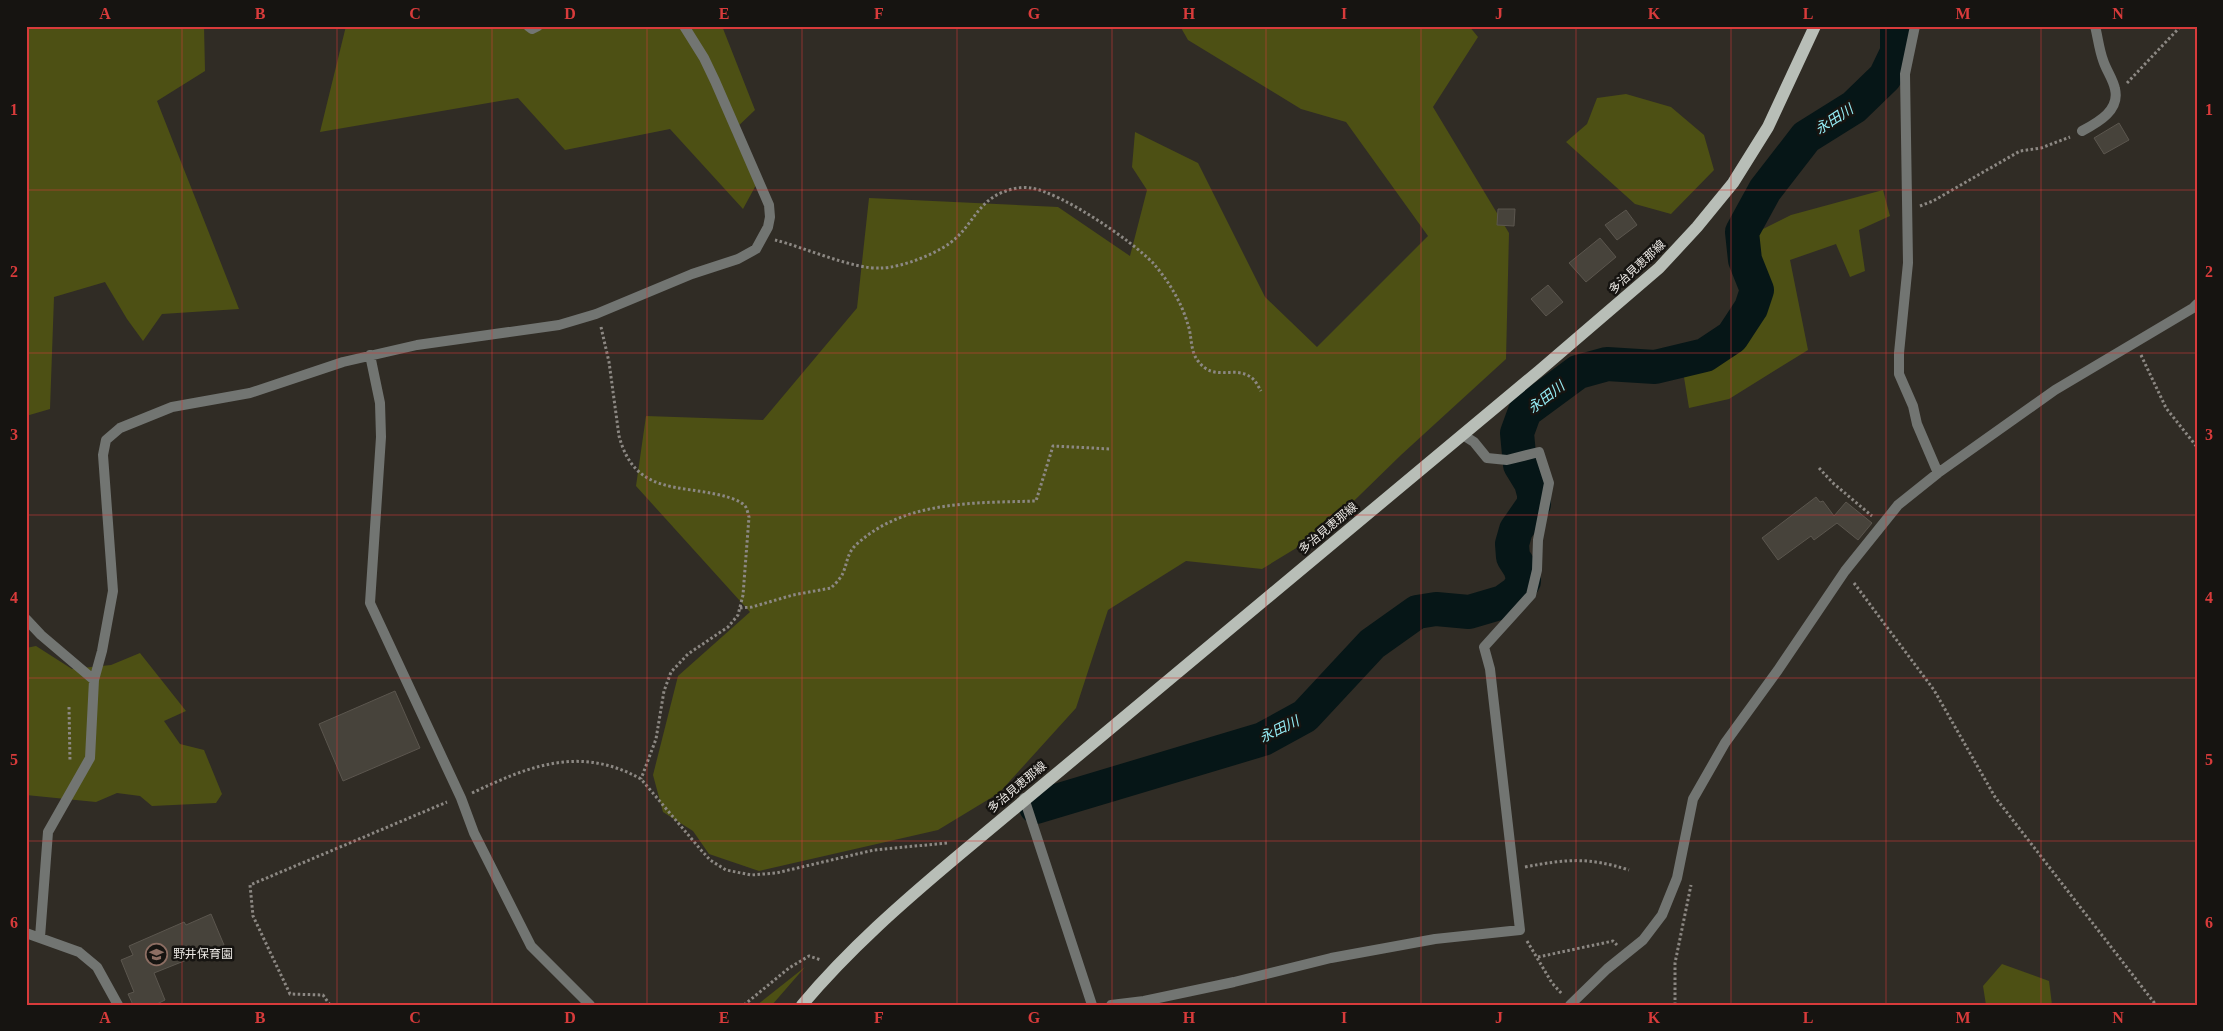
<svg xmlns="http://www.w3.org/2000/svg" width="2223" height="1031" font-family="'Times New Roman','Noto Sans JP',serif">
	<style>
		.green { fill: #4d5014 }
		.lines { fill: none; stroke-linecap: round; stroke-linejoin: round }
		.river { stroke: #061617; stroke-width: 34 }
		.building { fill: #47433b; stroke: #5b564e }
		.path { stroke: #8c8883; stroke-width: 3; stroke-dasharray: 2.5 2.5; stroke-linecap: butt }
		.minor { stroke: #727572; stroke-width: 10 }
		.primary { stroke: #b8beb7; stroke-width: 12 }
		.grid { fill: none; stroke: #d83b3b; stroke-width: 1; stroke-opacity: 0.55 }
		.labels { text-anchor: middle; stroke-width: 5; stroke-linejoin: round; paint-order: stroke }
		.street-label { font-size: 12px; fill: #ebe8e4; stroke: #161411 }
		.poi-label { font-size: 12px; fill: #ebe8e4; stroke: #161411; text-anchor: start }
		.water-label { font-size: 14px; font-style: italic; fill: #96eef7; stroke: #161411 }
		.neatline { fill: none; stroke: #d83b3b; stroke-width: 2 }
		.grid-label { font-size: 16px; text-anchor: middle; font-weight: bold; fill: #d83b3b }
	</style>
	<rect width="100%" height="100%" fill="#302c25"/>
	<path class="green" d="M 26,26 L 204,26 L 205,71 L 157,101 L 239,309 L 162,314 L 143,341 L 127,319 L 105,282 L 54,297 L 50,409 L 26,416 Z
		M 346,26 L 722,26 L 755,110 L 732,132 L 756,185 L 743,209 L 670,129 L 565,150 L 518,98 L 320,132 Z
		M 1180,26 L 1469,26 L 1478,37 L 1433,107 L 1509,233 L 1506,359 L 1401,455 L 1321,533 L 1262,569 L 1186,561 L 1108,610 L 1076,708 L 999,793 L 938,830 L 759,871 L 709,854 L 693,831 L 663,812 L 653,775 L 678,676 L 750,612 L 636,486 L 646,416 L 763,420 L 857,308 L 869,198 L 1058,207 L 1130,256 L 1147,190 L 1132,167 L 1135,132 L 1198,163 L 1265,297 L 1317,347 L 1428,236 L 1346,122 L 1301,109 L 1188,40 Z
		M 1626,94 L 1671,107 L 1704,135 L 1714,170 L 1671,214 L 1635,204 L 1566,142 L 1587,124 L 1597,98 Z
		M 1883,190 L 1890,216 L 1859,230 L 1865,271 L 1850,277 L 1836,244 L 1790,260 L 1808,350 L 1729,399 L 1689,408 L 1683,371 L 1710,361 L 1738,344 L 1757,319 L 1768,287 L 1755,233 L 1791,215 Z
		M 36,646 L 72,669 L 111,665 L 140,653 L 186,711 L 164,721 L 180,744 L 204,750 L 222,794 L 216,803 L 152,806 L 140,796 L 117,793 L 96,802 L 26,795 L 26,648 Z
		M 2002,964 L 2049,981 L 2052,1005 L 1986,1005 L 1983,986 Z
		M 805,967 L 772,1005 L 757,1005 Z"/>
	<g class="lines">
		<path class="river" d="M 1036,807 L 1263,739 L 1305,716 L 1372,644 L 1417,612 L 1436,609 L 1469,612 L 1503,602 L 1517,592 L 1524,581 L 1520,568 L 1513,557 L 1512,544 L 1516,530 L 1534,504 L 1534,494 L 1531,483 L 1520,465 L 1517,433 L 1525,411 L 1578,372 L 1607,364 L 1655,367 L 1705,355 L 1732,337 L 1751,308 L 1757,290 L 1745,260 L 1742,232 L 1765,190 L 1806,137 L 1854,107 L 1885,77 L 1897,52 L 1897,26"/>
	</g>
	<path class="building" d="M 2119,123 L 2129,140 L 2104,154 L 2094,138 Z
		M 1498,209 L 1515,209 L 1514,226 L 1497,225 Z
		M 1626,210 L 1637,225 L 1617,240 L 1605,225 Z
		M 1600,238 L 1616,257 L 1586,282 L 1569,263 Z
		M 1548,285 L 1563,302 L 1546,316 L 1531,299 Z
		M 1816,497 L 1820,502 L 1823,501 L 1834,516 L 1846,502 L 1872,523 L 1858,540 L 1837,523 L 1814,540 L 1811,536 L 1778,560 L 1762,538 Z
		M 395,691 L 420,748 L 343,781 L 319,724 Z
		M 211,914 L 224,945 L 154,973 L 165,1000 L 155,1005 L 133,1005 L 128,994 L 134,992 L 121,960 L 133,955 L 129,946 L 184,922 L 186,925 Z"/>
	<g class="lines">
		<path class="path" d="M 2127,83 L 2181,26
			M 1920,206 L 1933,201 L 2020,151 L 2041,148 L 2070,137
			M 775,240 C 803,247 855,270 881,268 C 901,268 943,252 957,237 C 971,224 978,206 995,196 C 1005,190 1020,186 1031,188 C 1062,193 1131,240 1153,263 C 1168,280 1182,303 1188,325 C 1192,336 1190,351 1198,361 C 1214,382 1232,366 1249,376 C 1255,379 1258,386 1261,391
			M 601,327 L 609,362 L 619,436 C 635,495 678,484 724,496 C 731,498 741,501 745,506 C 747,508 748,514 749,517 L 743,595 L 738,615 L 728,627 L 688,654 L 671,672 L 664,691 L 656,739 L 641,779
			M 2141,355 L 2166,408 L 2197,447
			M 1819,468 L 1833,483 L 1872,516
			M 1854,583 L 1934,690 L 1995,797 L 2156,1005
			M 740,608 L 752,607 L 793,595 L 831,588 C 835,584 841,578 843,573 C 848,561 847,552 858,543 C 906,500 976,503 1036,501 L 1053,446 L 1111,449
			M 69,707 L 70,762
			M 472,793 C 529,766 580,745 641,779 L 701,850 L 710,860 L 726,870 L 751,875 L 776,873 L 874,850 L 947,843
			M 1525,867 C 1567,859 1588,857 1629,870
			M 1527,941 L 1552,983 L 1562,994
			M 1538,957 L 1613,941 L 1617,945
			M 330,1005 L 323,995 L 290,994 L 253,916 L 250,885 L 447,802
			M 744,1005 L 789,968 L 809,956 L 821,960
			M 1675,1005 L 1675,963 L 1691,885"/>
		<path class="minor" d="M 528,26 L 532,29 L 538,26
			M 1915,26 L 1905,74 L 1908,263 L 1899,353 L 1899,374 L 1913,406 L 1917,424 L 1938,473
			M 2082,131 C 2099,122 2120,110 2115,89 C 2113,79 2106,70 2103,60 C 2099,49 2098,38 2095,26
			M 370,355 L 380,403 L 381,437 L 370,603 L 461,798 L 474,833 L 531,946 L 590,1005
			M 26,619 L 41,635 L 94,680
			M 1024,798 L 1092,1005
			M 26,933 L 79,952 L 97,967 L 118,1005
			M 40,937 L 48,832 L 90,758 L 94,680 L 102,651 L 113,591 L 103,455 L 106,440 L 120,428 L 172,407 L 250,393 L 343,362 L 417,345 L 559,325 L 596,314 L 692,274 L 738,259 L 756,249 L 768,227 L 770,217 L 769,205 L 715,81 L 704,58 L 684,26
			M 1111,1005 L 1144,1001 L 1234,982 L 1331,958 L 1435,939 L 1520,930 L 1490,669 L 1484,647 L 1531,595 L 1537,570 L 1538,540 L 1549,483 L 1539,452 L 1507,460 L 1487,458 L 1474,442 L 1463,435
			M 1570,1005 L 1607,969 L 1643,940 L 1662,915 L 1677,878 L 1693,799 L 1725,743 L 1778,670 L 1845,571 L 1898,505 L 1938,473 L 2055,390 L 2193,308 L 2197,304"/>
		<path class="primary" d="M 802,1005 C 849,949 903,902 959,855 L 1539,371 L 1659,268 L 1697,227 L 1733,183 L 1768,127 L 1815,26"/>
	</g>
	<path class="grid" d="M 182,26 L 182,1005M 337,26 L 337,1005M 492,26 L 492,1005M 647,26 L 647,1005M 802,26 L 802,1005M 957,26 L 957,1005M 1112,26 L 1112,1005M 1266,26 L 1266,1005M 1421,26 L 1421,1005M 1576,26 L 1576,1005M 1731,26 L 1731,1005M 1886,26 L 1886,1005M 2041,26 L 2041,1005M 26,190 L 2197,190M 26,353 L 2197,353M 26,515 L 2197,515M 26,678 L 2197,678M 26,841 L 2197,841"/>
	<defs>
		<symbol id="school-ring" viewBox="-11 -11 22 22"><circle r="9.5" fill="#161411" stroke="#8d6e63" stroke-width="1.5"/><path d="M0-5L7-2L0 1L-7-2ZM-4 1L0 2.5L4 1V4Q0 6-4 4Z" fill="#8d6e63"/></symbol>
	</defs>
	<g fill-rule="evenodd">
		<use href="#school-ring" x="144" y="942" width="25" height="25"/>
	</g>
	<g class="labels">
		<g class="street-label">
			<text transform="translate(1637 267) rotate(-43)" y="4">多治見恵那線</text>
			<text transform="translate(1328 528) rotate(-40)" y="4">多治見恵那線</text>
			<text transform="translate(1017 787) rotate(-40)" y="4">多治見恵那線</text>
		</g>
		<g class="poi-label">
			<text x="173" y="958">野井保育園</text>
		</g>
		<g class="water-label">
			<text transform="translate(1834 119) rotate(-33)" y="5">永田川</text>
			<text transform="translate(1546 397) rotate(-38)" y="5">永田川</text>
			<text transform="translate(1279 729) rotate(-26)" y="5">永田川</text>
		</g>
	</g>
	<rect width="2223" height="1031" fill="none" stroke="#161411" stroke-width="55"/>
	<rect x="28" y="28" width="2168" height="976" class="neatline"/>
	<g class="grid-label">
		<text x="105" y="19">A</text>
		<text x="260" y="19">B</text>
		<text x="415" y="19">C</text>
		<text x="570" y="19">D</text>
		<text x="724" y="19">E</text>
		<text x="879" y="19">F</text>
		<text x="1034" y="19">G</text>
		<text x="1189" y="19">H</text>
		<text x="1344" y="19">I</text>
		<text x="1499" y="19">J</text>
		<text x="1654" y="19">K</text>
		<text x="1808" y="19">L</text>
		<text x="1963" y="19">M</text>
		<text x="2118" y="19">N</text>
		<text x="14" y="115">1</text>
		<text x="2209" y="115">1</text>
		<text x="14" y="277">2</text>
		<text x="2209" y="277">2</text>
		<text x="14" y="440">3</text>
		<text x="2209" y="440">3</text>
		<text x="14" y="603">4</text>
		<text x="2209" y="603">4</text>
		<text x="14" y="765">5</text>
		<text x="2209" y="765">5</text>
		<text x="14" y="928">6</text>
		<text x="2209" y="928">6</text>
		<text x="105" y="1023">A</text>
		<text x="260" y="1023">B</text>
		<text x="415" y="1023">C</text>
		<text x="570" y="1023">D</text>
		<text x="724" y="1023">E</text>
		<text x="879" y="1023">F</text>
		<text x="1034" y="1023">G</text>
		<text x="1189" y="1023">H</text>
		<text x="1344" y="1023">I</text>
		<text x="1499" y="1023">J</text>
		<text x="1654" y="1023">K</text>
		<text x="1808" y="1023">L</text>
		<text x="1963" y="1023">M</text>
		<text x="2118" y="1023">N</text>
	</g>
</svg>
